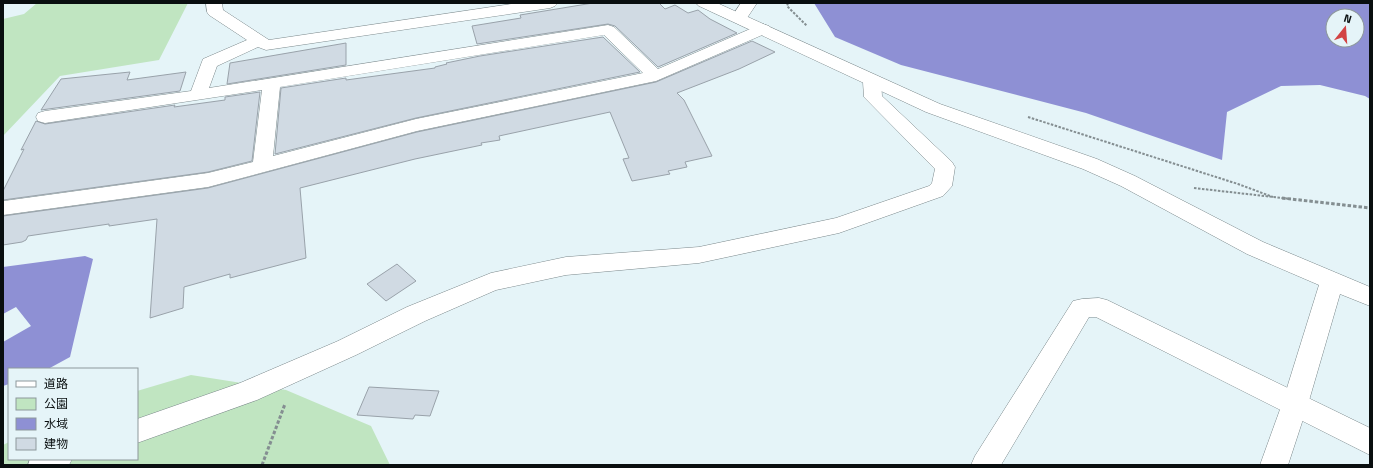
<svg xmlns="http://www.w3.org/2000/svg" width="1373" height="468" font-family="'Titillium Web','Noto Sans JP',sans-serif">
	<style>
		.green { fill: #c0e5c1 }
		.water { fill: #8e90d4; fill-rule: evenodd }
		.building { fill: #d0dae3; stroke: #99a2aa }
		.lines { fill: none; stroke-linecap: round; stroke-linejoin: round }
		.minor-casing { stroke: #7b888b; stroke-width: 1 }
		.tertiary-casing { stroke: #7b888b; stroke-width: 1 }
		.path-far1 { stroke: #848e91; stroke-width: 2; stroke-dasharray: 2.5 1.5; stroke-linecap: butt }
		.path { stroke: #848e91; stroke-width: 3; stroke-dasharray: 3.5 2; stroke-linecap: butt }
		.minor { fill: #fff; fill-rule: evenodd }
		.tertiary { fill: #fff; fill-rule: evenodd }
	</style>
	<rect width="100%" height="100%" fill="#e5f4f8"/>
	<path class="green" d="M 37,3 L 188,3 L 159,60 L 60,76 L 3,136 L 3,19 L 24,14 Z
		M 191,375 L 286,390 L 371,426 L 390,465 L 3,465 L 3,445 L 9,442 L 9,459 L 137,459 L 137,391 Z"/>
	<path class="water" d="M 814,3 L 1370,3 L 1370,99 L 1365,96 L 1320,85 L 1281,86 L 1227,112 L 1222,160 L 1086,113 L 901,65 L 835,37 ZM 1333,16 L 1357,16 L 1357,40 L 1333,40 Z
		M 85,256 L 93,259 L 70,357 L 48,369 L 9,369 L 9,384 L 3,386 L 3,342 L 31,326 L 16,307 L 3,314 L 3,267 Z"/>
	<path class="building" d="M 593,3 L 659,3 L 665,9 L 675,5 L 688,13 L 698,10 L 710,19 L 737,33 L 658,67 L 615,26 L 608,24 L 477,44 L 472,26 L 521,18 L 520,15 Z
		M 603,37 L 640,72 L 416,118 L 275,154 L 281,88 L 346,78 L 346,80 L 435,68 L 435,67 L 447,64 L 446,63 L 480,56 Z
		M 752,41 L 775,52 L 739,69 L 677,93 L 684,100 L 712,156 L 685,162 L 687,167 L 668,171 L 670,174 L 632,181 L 623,159 L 629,158 L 610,112 L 499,136 L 500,140 L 481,143 L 482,145 L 415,159 L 300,188 L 306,258 L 230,278 L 230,274 L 184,287 L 183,308 L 150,318 L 157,219 L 109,226 L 109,224 L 28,236 L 26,240 L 22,242 L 3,245 L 3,216 L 208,188 L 417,132 L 656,82 Z
		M 346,43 L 346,65 L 227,84 L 230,63 Z
		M 130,72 L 127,80 L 186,72 L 180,91 L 41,110 L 61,79 Z
		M 260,92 L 252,161 L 208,172 L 3,200 L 3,191 L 24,149 L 21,150 L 36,121 L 45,124 L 175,105 L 174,107 L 225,100 L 225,97 Z
		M 397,264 L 416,281 L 386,301 L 367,284 Z
		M 369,387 L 439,391 L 430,416 L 415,415 L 413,419 L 357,415 Z"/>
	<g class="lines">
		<defs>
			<path id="minor" d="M 206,3 L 222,3 L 223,10 L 269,40 L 518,3 L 558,3 L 555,6 L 550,8 L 266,50 L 258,47 L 217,66 L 209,88 L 608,25 L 614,27 L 658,69 L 757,26 L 763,24 L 769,26 L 771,29 L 769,32 L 656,81 L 417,131 L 208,187 L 3,215 L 4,201 L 208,173 L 253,162 L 262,90 L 45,123 L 38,121 L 36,117 L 38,113 L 45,111 L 191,91 L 203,59 L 247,40 L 209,15 L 207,12 ZM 604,35 L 643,73 L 416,119 L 273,156 L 280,87 Z
				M 741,3 L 757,3 L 745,21 L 739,23 L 733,21 L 731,18 Z
				M 872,77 L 878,78 L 881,82 L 882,96 L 952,162 L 955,167 L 952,186 L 943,196 L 839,233 L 699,263 L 566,275 L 496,290 L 425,321 L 356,355 L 257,400 L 137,443 L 137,419 L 240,383 L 338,341 L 407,307 L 491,273 L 566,257 L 699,247 L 836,218 L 929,186 L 932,183 L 935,169 L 864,97 L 863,82 L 866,78 Z
				M 1099,298 L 1107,300 L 1370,428 L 1370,455 L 1096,317 L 1089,317 L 1001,465 L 971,465 L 975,456 L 1073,301 L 1082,299 Z
				M 30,459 L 72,459 L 69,465 L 28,465 Z"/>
			<path id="tertiary" d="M 696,3 L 717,3 L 940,104 L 1097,159 L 1135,176 L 1263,242 L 1370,287 L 1370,306 L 1340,294 L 1308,404 L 1288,465 L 1260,465 L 1282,404 L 1319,285 L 1247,254 L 1121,186 L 1083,169 L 926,112 L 699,6 Z"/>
		</defs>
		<use href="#minor" class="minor-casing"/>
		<use href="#tertiary" class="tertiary-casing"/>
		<path class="path-far1" d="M 788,3 L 787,6 L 807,26
			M 1028,117 L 1238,184 L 1273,197
			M 1194,188 L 1291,199"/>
		<path class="path" d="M 1282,198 L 1370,208
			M 262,465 L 285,404"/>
		<use href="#minor" class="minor"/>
		<use href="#tertiary" class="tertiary"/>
	</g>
	<rect width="1373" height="468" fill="none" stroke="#090e0f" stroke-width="8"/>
	<rect x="8" y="368" width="130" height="92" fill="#e5f4f8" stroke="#8d989b"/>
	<rect x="16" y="381" width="20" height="6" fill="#ffffff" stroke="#8d989b"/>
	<text x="44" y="388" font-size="12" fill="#090e0f">道路</text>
	<rect x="16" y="398" width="20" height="12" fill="#c0e5c1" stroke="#8d989b"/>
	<text x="44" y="408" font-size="12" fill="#090e0f">公園</text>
	<rect x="16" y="418" width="20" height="12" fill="#8e90d4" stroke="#8d989b"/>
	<text x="44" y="428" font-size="12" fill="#090e0f">水域</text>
	<rect x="16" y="438" width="20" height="12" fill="#d0dae3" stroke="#8d989b"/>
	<text x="44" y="448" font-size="12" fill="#090e0f">建物</text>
	<g transform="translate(1345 28) rotate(17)"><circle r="19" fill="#e5f4f8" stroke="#8d989b"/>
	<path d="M0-3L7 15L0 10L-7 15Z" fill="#d24344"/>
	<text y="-6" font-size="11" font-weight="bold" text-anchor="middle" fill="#090e0f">N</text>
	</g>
</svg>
